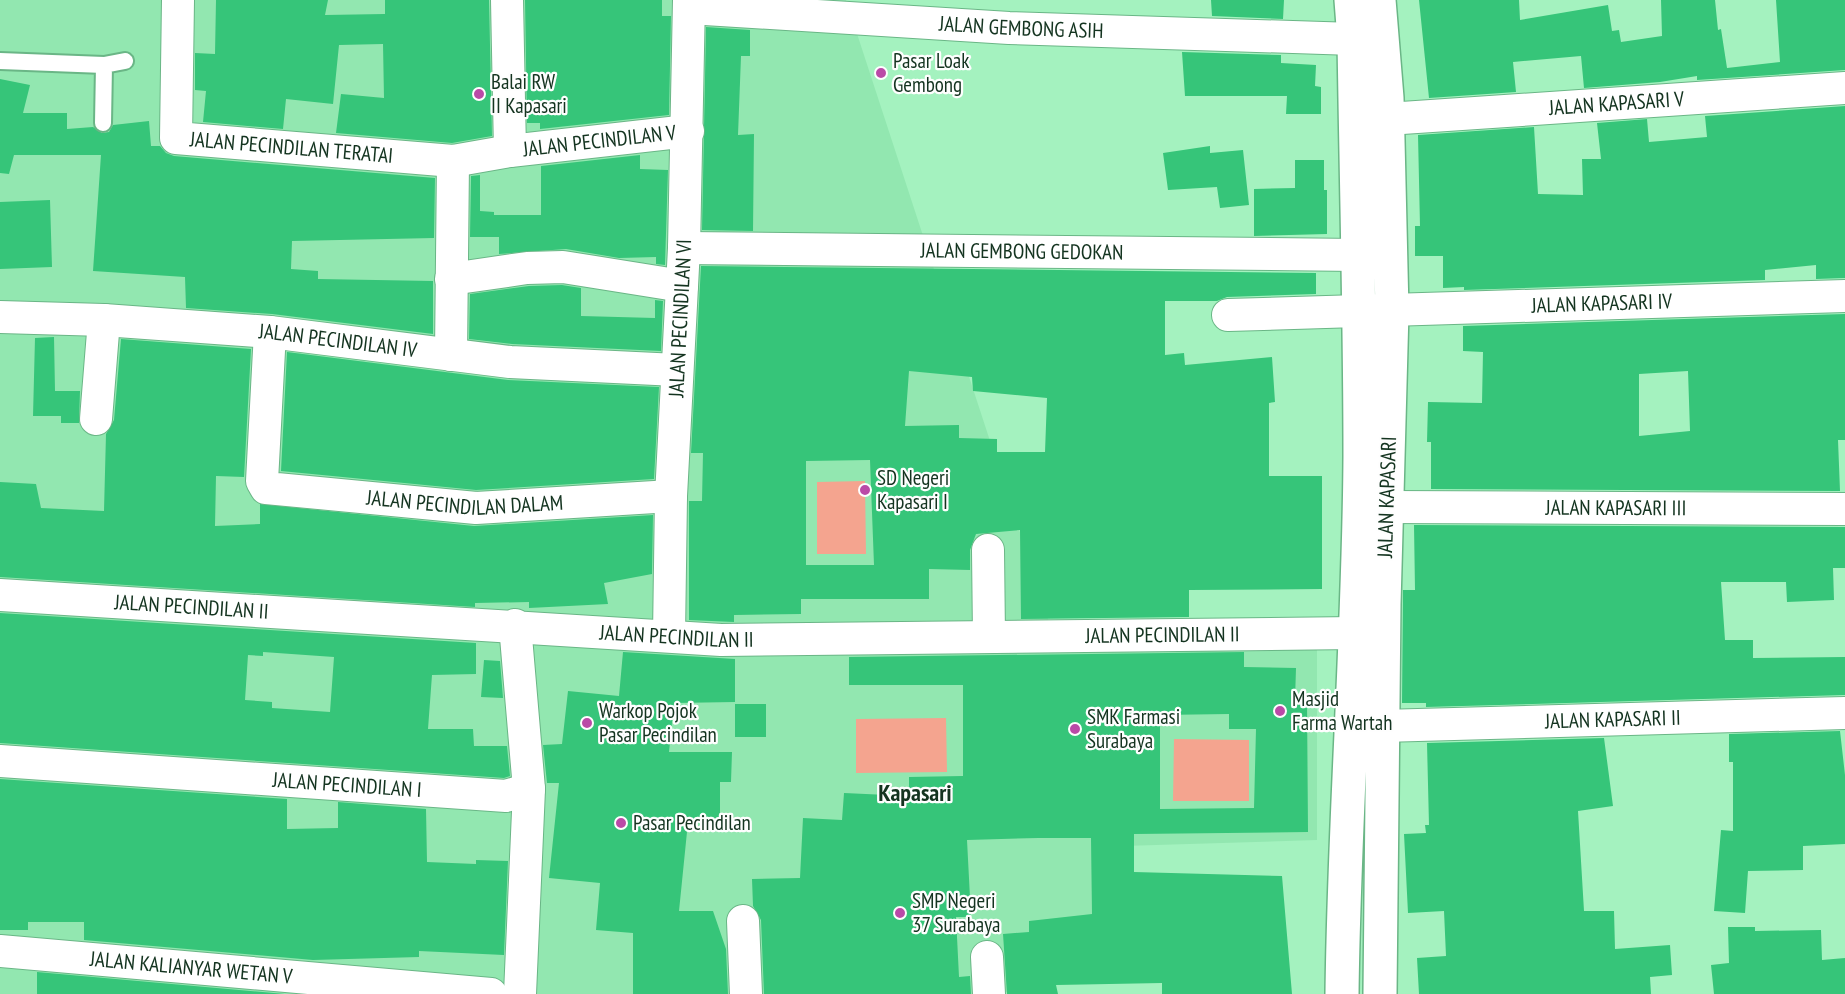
<svg xmlns="http://www.w3.org/2000/svg" width="1845" height="994" font-family="'PT Sans Narrow',sans-serif">
	<style>
		.built { fill: #92e7b0 }
		.green { fill: #f4a48f }
		.building { fill: #36c579; fill-rule: evenodd }
		.lines { fill: none; stroke-linecap: round; stroke-linejoin: round }
		.lane-casing { stroke: #6ab686; stroke-width: 20 }
		.street-casing { stroke: #6ab686; stroke-width: 34 }
		.highway-casing { stroke: #6ab686; stroke-width: 36 }
		.lane { stroke: #fff; stroke-width: 16 }
		.street { stroke: #fff; stroke-width: 32 }
		.highway { stroke: #fff; stroke-width: 33 }
		.poi-dot { fill: #ba4aa7; stroke: #fefefe; stroke-width: 2 }
		.labels { text-anchor: middle; stroke-width: 4.5; stroke-linejoin: round; paint-order: stroke }
		.street-label { font-size: 21px; fill: #143420; stroke: #fefefe }
		.poi-label { font-size: 21px; fill: #143420; stroke: #fefefe; text-anchor: start }
		.quarter-label { font-size: 24px; font-weight: bold; fill: #143420; stroke: #fefefe }
	</style>
	<rect width="100%" height="100%" fill="#a4f2bf"/>
	<path class="built" d="M 0,0 L 846,0 L 1057,646 L 1317,646 L 1317,840 L 1123,846 L 1157,952 L 999,994 L 0,994 Z"/>
	<path class="green" d="M 865,481 L 866,554 L 817,554 L 817,482 Z
		M 946,718 L 947,772 L 856,773 L 856,719 Z
		M 1174,739 L 1249,740 L 1249,801 L 1173,801 Z"/>
	<path class="building" d="M 216,0 L 328,0 L 325,15 L 385,14 L 385,0 L 489,0 L 492,136 L 452,143 L 336,133 L 341,94 L 384,98 L 383,44 L 339,45 L 333,104 L 286,99 L 283,129 L 203,122 L 206,91 L 195,90 L 195,53 L 215,54 Z
		M 525,0 L 662,0 L 662,16 L 671,16 L 669,115 L 540,129 L 540,123 L 527,123 Z
		M 1211,0 L 1284,0 L 1283,19 L 1212,16 Z
		M 1419,0 L 1519,0 L 1520,20 L 1608,5 L 1612,31 L 1619,30 L 1621,42 L 1662,36 L 1661,0 L 1715,0 L 1718,30 L 1721,29 L 1727,68 L 1780,62 L 1776,0 L 1845,0 L 1845,70 L 1697,80 L 1697,76 L 1660,82 L 1584,88 L 1581,56 L 1513,62 L 1516,92 L 1429,98 Z
		M 706,27 L 750,30 L 750,56 L 741,56 L 738,135 L 754,134 L 753,231 L 702,230 Z
		M 1182,52 L 1281,55 L 1281,63 L 1316,65 L 1315,86 L 1321,87 L 1321,114 L 1286,114 L 1287,96 L 1185,96 Z
		M 0,79 L 30,85 L 23,113 L 67,113 L 67,129 L 93,127 L 102,133 L 109,132 L 113,125 L 149,121 L 151,146 L 160,146 L 166,153 L 174,156 L 435,178 L 434,238 L 292,241 L 291,269 L 318,271 L 318,279 L 433,281 L 433,334 L 272,314 L 186,308 L 185,277 L 93,271 L 101,155 L 14,155 L 9,174 L 0,173 Z
		M 1845,106 L 1845,278 L 1816,279 L 1816,265 L 1765,270 L 1765,280 L 1464,290 L 1464,287 L 1443,288 L 1443,256 L 1415,256 L 1415,226 L 1420,226 L 1418,135 L 1534,127 L 1538,194 L 1583,195 L 1582,159 L 1601,159 L 1597,123 L 1647,119 L 1649,142 L 1707,137 L 1705,116 Z
		M 1210,146 L 1210,153 L 1243,150 L 1249,205 L 1220,208 L 1217,187 L 1168,190 L 1163,153 Z
		M 640,155 L 640,169 L 668,170 L 665,265 L 656,264 L 656,257 L 619,258 L 566,249 L 499,254 L 499,237 L 470,237 L 471,176 L 480,175 L 480,211 L 494,212 L 494,215 L 541,215 L 541,166 Z
		M 1295,160 L 1324,160 L 1324,190 L 1327,190 L 1327,234 L 1254,236 L 1254,189 L 1295,188 Z
		M 50,200 L 52,267 L 0,269 L 0,202 Z
		M 701,266 L 1316,273 L 1316,294 L 1227,297 L 1217,301 L 1165,301 L 1165,355 L 1184,353 L 1185,365 L 1272,357 L 1275,402 L 1269,403 L 1269,476 L 1322,476 L 1322,589 L 1189,590 L 1189,617 L 1021,619 L 1020,530 L 976,534 L 970,550 L 970,570 L 929,569 L 929,599 L 801,599 L 801,614 L 734,615 L 734,622 L 689,620 L 689,501 L 702,501 L 703,453 L 691,453 ZM 909,371 L 972,377 L 973,391 L 1047,398 L 1045,452 L 997,452 L 997,439 L 959,438 L 959,425 L 905,426 ZM 870,460 L 874,565 L 806,565 L 806,461 Z
		M 562,285 L 581,288 L 581,316 L 655,318 L 655,300 L 663,301 L 661,351 L 512,344 L 469,339 L 470,294 L 529,286 Z
		M 1845,314 L 1845,440 L 1838,440 L 1840,491 L 1431,489 L 1431,442 L 1427,442 L 1428,402 L 1482,403 L 1483,352 L 1463,351 L 1463,326 ZM 1688,371 L 1690,431 L 1639,436 L 1639,374 Z
		M 54,337 L 55,391 L 80,391 L 79,423 L 61,423 L 61,416 L 33,416 L 35,338 Z
		M 121,339 L 251,349 L 244,477 L 216,476 L 215,526 L 260,524 L 260,504 L 474,526 L 653,515 L 652,574 L 604,583 L 608,604 L 529,608 L 529,602 L 475,603 L 475,607 L 0,577 L 0,482 L 36,484 L 41,508 L 104,511 L 106,434 L 114,420 Z
		M 287,352 L 508,380 L 659,387 L 654,479 L 476,490 L 281,471 Z
		M 1414,525 L 1845,527 L 1845,568 L 1833,568 L 1834,600 L 1787,602 L 1786,582 L 1721,582 L 1725,640 L 1753,640 L 1753,658 L 1845,657 L 1845,695 L 1426,707 L 1426,703 L 1402,703 L 1403,590 L 1415,590 Z
		M 0,613 L 476,643 L 476,674 L 432,675 L 428,729 L 473,729 L 474,746 L 507,746 L 510,776 L 504,778 L 0,743 ZM 263,652 L 334,657 L 330,712 L 272,708 L 272,702 L 245,700 L 248,655 L 263,656 Z
		M 623,652 L 735,659 L 735,702 L 674,703 L 669,752 L 732,752 L 731,782 L 720,782 L 720,822 L 688,822 L 679,911 L 713,911 L 726,949 L 728,994 L 633,994 L 633,933 L 596,930 L 600,883 L 549,878 L 559,783 L 547,783 L 543,745 L 562,744 L 568,691 L 619,696 Z
		M 1244,652 L 1244,667 L 1296,668 L 1295,700 L 1307,700 L 1308,832 L 1134,834 L 1134,872 L 1282,876 L 1292,994 L 1162,994 L 1162,983 L 1056,985 L 1058,994 L 1007,994 L 1003,934 L 1029,932 L 1029,921 L 1092,914 L 1091,838 L 1038,838 L 967,840 L 971,917 L 956,917 L 959,977 L 970,976 L 971,994 L 764,994 L 761,920 L 753,906 L 752,879 L 800,878 L 803,818 L 842,820 L 844,793 L 909,796 L 909,777 L 963,776 L 963,685 L 849,685 L 849,657 ZM 1229,714 L 1229,729 L 1256,729 L 1254,808 L 1160,809 L 1160,715 Z
		M 484,660 L 500,661 L 503,698 L 481,697 Z
		M 735,704 L 766,704 L 766,737 L 735,737 Z
		M 1840,731 L 1845,775 L 1845,844 L 1803,846 L 1803,870 L 1748,871 L 1745,913 L 1714,911 L 1721,830 L 1733,831 L 1733,762 L 1729,762 L 1729,734 Z
		M 1604,738 L 1613,806 L 1578,811 L 1584,911 L 1614,911 L 1615,949 L 1670,945 L 1672,975 L 1650,977 L 1651,994 L 1419,994 L 1417,958 L 1446,956 L 1444,911 L 1408,913 L 1404,834 L 1426,833 L 1425,825 L 1429,825 L 1427,743 Z
		M 0,779 L 287,799 L 287,829 L 338,828 L 338,802 L 426,809 L 427,862 L 476,864 L 476,860 L 508,861 L 504,955 L 419,951 L 419,957 L 313,960 L 84,940 L 84,922 L 28,922 L 28,930 L 0,930 Z
		M 1728,927 L 1755,927 L 1755,931 L 1821,930 L 1822,960 L 1845,958 L 1845,994 L 1714,994 L 1711,965 L 1729,963 Z
		M 37,972 L 285,994 L 37,994 Z"/>
	<g class="lines">
		<defs>
			<path id="lane" d="M 0,61 L 104,65 L 125,61
				M 103,123 L 104,65"/>
			<g id="street">
				<path id="s1" d="M 178,0 L 176,138 L 453,161 L 510,151 L 688,131"/>
				<path d="M 507,0 L 510,151"/>
				<path id="s2" d="M 689,8 L 1009,28 L 1354,39"/>
				<path id="s3" d="M 1387,119 L 1845,88"/>
				<path id="s4" d="M 684,248 L 1358,255"/>
				<path d="M 451,279 L 527,268 L 563,267 L 682,286"/>
				<path id="s5" d="M 1228,315 L 1845,296"/>
				<path id="s6" d="M 0,317 L 104,320 L 270,332 L 510,362 L 677,370"/>
				<path id="s7" d="M 270,332 L 262,481 L 266,488 L 476,508 L 671,496"/>
				<path d="M 451,355 L 453,161"/>
				<path d="M 96,419 L 104,320"/>
				<path id="s8" d="M 1386,507 L 1845,509"/>
				<path d="M 988,550 L 989,637"/>
				<path id="s9" d="M 0,595 L 721,640 L 1356,633"/>
				<path d="M 515,625 L 529,789 L 520,994"/>
				<path id="s10" d="M 669,636 L 671,496 L 684,248 L 689,0"/>
				<path id="s11" d="M 1382,726 L 1845,713"/>
				<path id="s12" d="M 0,761 L 506,796 L 529,789"/>
				<path d="M 743,921 L 746,994"/>
				<path id="s13" d="M 0,951 L 491,994"/>
				<path d="M 987,957 L 989,994"/>
			</g>
			<path id="highway" d="M 1379,0 L 1387,98 L 1392,311 L 1384,604 L 1380,994
				M 1342,994 C 1344,815 1359,636 1360,456 C 1360,317 1356,178 1354,39 L 1351,0"/>
		</defs>
		<use href="#lane" class="lane-casing"/>
		<use href="#street" class="street-casing"/>
		<use href="#highway" class="highway-casing"/>
		<use href="#lane" class="lane"/>
		<use href="#street" class="street"/>
		<use href="#highway" class="highway"/>
	</g>
	<g class="poi-dot">
		<circle cx="881" cy="73" r="6"/>
		<circle cx="479" cy="94" r="6"/>
		<circle cx="865" cy="490" r="6"/>
		<circle cx="1280" cy="711" r="6"/>
		<circle cx="587" cy="723" r="6"/>
		<circle cx="1075" cy="729" r="6"/>
		<circle cx="621" cy="823" r="6"/>
		<circle cx="900" cy="913" r="6"/>
	</g>
	<g class="labels">
		<g class="street-label">
			<text dy="7" stroke="none"><textPath href="#s2" startOffset="333">JALAN GEMBONG ASIH</textPath></text>
			<text dy="7" stroke="none"><textPath href="#s3" startOffset="230">JALAN KAPASARI V</textPath></text>
			<text dy="7" stroke="none"><textPath href="#s1" startOffset="564">JALAN PECINDILAN V</textPath></text>
			<text dy="7" stroke="none"><textPath href="#s1" startOffset="254">JALAN PECINDILAN TERATAI</textPath></text>
			<text dy="7" stroke="none"><textPath href="#s4" startOffset="338">JALAN GEMBONG GEDOKAN</textPath></text>
			<text dy="7" stroke="none"><textPath href="#s5" startOffset="374">JALAN KAPASARI IV</textPath></text>
			<text dy="7" stroke="none"><textPath href="#s10" startOffset="318">JALAN PECINDILAN VI</textPath></text>
			<text dy="7" stroke="none"><textPath href="#s6" startOffset="339">JALAN PECINDILAN IV</textPath></text>
			<text transform="translate(1387 497) rotate(-88)" y="7">JALAN KAPASARI</text>
			<text dy="7" stroke="none"><textPath href="#s7" startOffset="357">JALAN PECINDILAN DALAM</textPath></text>
			<text dy="7" stroke="none"><textPath href="#s8" startOffset="230">JALAN KAPASARI III</textPath></text>
			<text dy="7" stroke="none"><textPath href="#s9" startOffset="192">JALAN PECINDILAN II</textPath></text>
			<text dy="7" stroke="none"><textPath href="#s9" startOffset="678">JALAN PECINDILAN II</textPath></text>
			<text dy="7" stroke="none"><textPath href="#s9" startOffset="1164">JALAN PECINDILAN II</textPath></text>
			<text dy="7" stroke="none"><textPath href="#s11" startOffset="231">JALAN KAPASARI II</textPath></text>
			<text dy="7" stroke="none"><textPath href="#s12" startOffset="348">JALAN PECINDILAN I</textPath></text>
			<text dy="7" stroke="none"><textPath href="#s13" startOffset="192">JALAN KALIANYAR WETAN V</textPath></text>
		</g>
		<g class="poi-label">
			<text x="893" y="68">Pasar Loak<tspan x="893" dy="24">Gembong</tspan></text>
			<text x="491" y="89">Balai RW<tspan x="491" dy="24">II Kapasari</tspan></text>
			<text x="877" y="485">SD Negeri<tspan x="877" dy="24">Kapasari I</tspan></text>
			<text x="1292" y="706">Masjid<tspan x="1292" dy="24">Farma Wartah</tspan></text>
			<text x="599" y="718">Warkop Pojok<tspan x="599" dy="24">Pasar Pecindilan</tspan></text>
			<text x="1087" y="724">SMK Farmasi<tspan x="1087" dy="24">Surabaya</tspan></text>
			<text x="633" y="830">Pasar Pecindilan</text>
			<text x="912" y="908">SMP Negeri<tspan x="912" dy="24">37 Surabaya</tspan></text>
		</g>
		<g class="quarter-label">
			<text x="915" y="801">Kapasari</text>
		</g>
	</g>
</svg>
